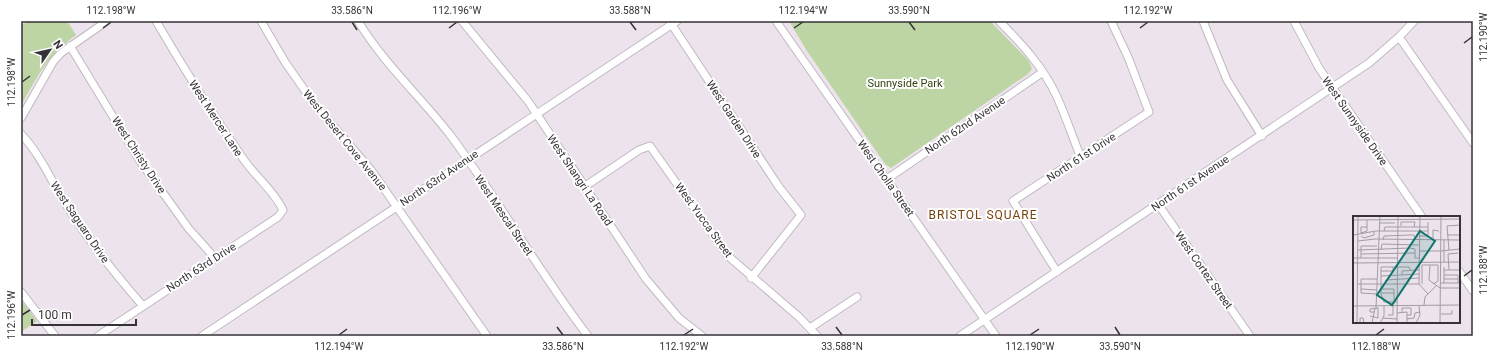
<svg xmlns="http://www.w3.org/2000/svg" width="1494" height="357" font-family="Roboto,sans-serif">
	<style>
		.green { fill: #bdd4a5 }
		.lines { fill: none; stroke-linecap: round; stroke-linejoin: round }
		.minor-casing { stroke: #c1b8c2; stroke-width: 9 }
		.minor { stroke: #fff; stroke-width: 7 }
		.ticks { fill: none; stroke: #363236; stroke-width: 1.5 }
		.labels { text-anchor: middle; stroke-width: 4; stroke-linejoin: round; paint-order: stroke }
		.park-label { font-size: 11px; fill: #2f440d; stroke: #fff }
		.street-label { font-size: 11px; fill: #363236; stroke: #fff }
		.neighbourhood-label { font-size: 12px; letter-spacing: 1px; fill: #7b410d; stroke: #fff }
		.inset-road { fill: none; stroke: #a39ca4; stroke-width: 1 }
		.view { fill: #0f766e; fill-opacity: 0.15; stroke: #0f766e; stroke-width: 2 }
		.inset-edge { fill: none; stroke: #363236; stroke-width: 2 }
		.neatline { fill: none; stroke: #363236; stroke-width: 1.5 }
		.ticks-label { font-size: 10px; text-anchor: middle; fill: #363236 }
	</style>
	<rect width="100%" height="100%" fill="#ece3ed"/>
	<path class="green" d="M 28,21 L 67,21 L 76,35 C 46,56 39,75 21,105 L 21,26 Z
		M 789,21 L 990,21 L 1029,61 L 1032,69 L 1028,74 L 891,168 L 885,164 L 807,51 Z
		M 21,300 L 37,321 L 21,332 Z"/>
	<g class="lines">
		<defs>
			<path id="minor" d="M 261,21 L 285,62 L 315,105 L 371,170 L 487,336
				M 358,21 C 384,64 421,97 451,136 C 499,201 539,272 588,336
				M 462,21 L 528,101 L 646,279 L 679,318 L 702,336
				M 776,21 L 996,336
				M 999,21 C 1022,44 1044,68 1057,97 C 1066,117 1073,138 1081,158
				M 1203,21 L 1227,80 L 1262,136
				M 1294,21 L 1319,68 L 1422,217
				M 670,22 L 779,187 L 801,215 L 751,278
				M 1399,37 L 1473,143
				M 70,46 L 140,161 L 189,229 L 215,258
				M 21,118 L 53,62 L 61,53 L 107,21
				M 21,134 C 41,155 52,183 67,206 C 89,242 116,275 143,306
				M 887,179 L 1043,72
				M 584,187 L 639,150 L 650,146 L 728,256 L 799,317 L 817,336
				M 1158,204 L 1250,336
				M 1459,271 L 1473,291
				M 1057,272 L 1013,201 L 1149,112 L 1128,57 L 1111,21
				M 21,292 L 55,336
				M 810,328 L 857,297
				M 98,336 L 278,217 L 283,210 C 274,191 256,177 244,160 C 213,115 184,69 156,21
				M 202,336 L 677,21
				M 960,336 L 1369,63 L 1399,37 L 1414,21"/>
		</defs>
		<use href="#minor" class="minor-casing"/>
		<use href="#minor" class="minor"/>
	</g>
	<path class="ticks" d="M 352,22 L 357,30M 630,22 L 636,30M 909,22 L 915,30M 103,28 L 111,22M 449,28 L 457,22M 794,28 L 803,22M 1140,28 L 1148,22M 1464,43 L 1472,37M 22,82 L 30,76M 1464,276 L 1472,270M 22,315 L 30,310M 557,327 L 563,335M 836,327 L 842,335M 1115,327 L 1120,335M 339,335 L 347,329M 684,335 L 693,329M 1030,335 L 1039,329M 1376,335 L 1384,329"/>
	<g class="labels">
		<g class="park-label">
			<text x="905" y="87">Sunnyside Park</text>
		</g>
		<g class="street-label">
			<text transform="translate(216 118) rotate(57)" y="4">West Mercer Lane</text>
			<text transform="translate(734 119) rotate(57)" y="4">West Garden Drive</text>
			<text transform="translate(1355 121) rotate(55)" y="4">West Sunnyside Drive</text>
			<text transform="translate(965 125) rotate(-34)" y="4">North 62nd Avenue</text>
			<text transform="translate(345 140) rotate(51)" y="4">West Desert Cove Avenue</text>
			<text transform="translate(139 155) rotate(57)" y="4">West Christy Drive</text>
			<text transform="translate(1081 157) rotate(-33)" y="4">North 61st Drive</text>
			<text transform="translate(439 178) rotate(-34)" y="4">North 63rd Avenue</text>
			<text transform="translate(886 178) rotate(55)" y="4">West Cholla Street</text>
			<text transform="translate(580 180) rotate(56)" y="4">West Shangri La Road</text>
			<text transform="translate(1190 183) rotate(-34)" y="4">North 61st Avenue</text>
			<text transform="translate(504 215) rotate(56)" y="4">West Mescal Street</text>
			<text transform="translate(704 220) rotate(54)" y="4">West Yucca Street</text>
			<text transform="translate(80 222) rotate(56)" y="4">West Saguaro Drive</text>
			<text transform="translate(201 267) rotate(-33)" y="4">North 63rd Drive</text>
			<text transform="translate(1204 270) rotate(55)" y="4">West Cortez Street</text>
		</g>
		<g class="neighbourhood-label">
			<text x="983" y="219">BRISTOL SQUARE</text>
		</g>
	</g>
	<g transform="translate(1353 216)">
		<rect width="107" height="107" fill="#ece3ed"/>
		<path class="inset-road" d="M 67,0 L 66,68 L 75,78M 0,4 L 107,3M 14,4 L 14,15 L 8,17 L 8,11 L 14,11M 26,7 L 42,7M 48,10 L 48,6 L 62,6 L 61,11M 31,15 L 32,11 L 75,11M 0,19 L 23,15 L 75,15M 94,19 L 107,19M 8,20 L 11,22 L 21,19 L 21,16M 66,20 L 75,20 L 75,6M 30,24 L 31,20 L 57,19 L 61,19 L 62,24M 80,24 L 80,14 L 86,15M 5,25 L 22,23 L 107,24M 5,34 L 57,32 L 62,33 L 62,42 L 66,42M 28,34 L 29,28 L 66,29M 96,34 L 94,10 L 107,9M 67,35 L 87,35M 88,35 L 107,33M 8,38 L 62,37M 0,42 L 45,42M 8,42 L 8,30 L 24,30M 91,46 L 91,24M 0,47 L 107,46M 69,49 L 85,49 L 85,65 L 80,68M 77,49 L 76,64 L 87,72M 91,54 L 107,54M 96,54 L 95,38 L 105,37M 28,55 L 40,55 L 40,51M 49,59 L 49,55 L 66,54M 91,59 L 105,59 L 105,67M 28,60 L 66,58M 91,63 L 105,63M 87,67 L 107,67M 91,67 L 91,51M 4,68 L 66,68M 32,68 L 33,64 L 66,62M 69,68 L 69,49M 87,72 L 107,72M 8,73 L 24,74M 28,73 L 41,73 L 41,86M 8,77 L 8,63 L 24,63M 8,77 L 24,78M 28,77 L 41,77M 44,86 L 31,86 L 28,78 L 28,51 L 56,51 L 58,55M 71,89 L 72,81 L 83,70M 0,90 L 107,89M 23,92 L 27,0M 44,97 L 54,96 L 54,107M 49,97 L 49,92 L 58,92 L 58,99 L 54,99M 88,98 L 99,98 L 99,94M 35,99 L 40,99 L 40,89M 17,100 L 25,102 L 25,92 L 17,93 L 17,96 L 21,96M 30,102 L 44,103M 54,103 L 61,102 L 62,97 L 67,96M 4,107 L 5,0M 7,107 L 7,102 L 10,102 L 11,107M 19,107 L 22,92M 27,107 L 31,100 L 31,90M 44,107 L 45,0M 63,107 L 67,99 L 66,90M 87,107 L 88,0"/>
		<path class="view" d="M 67,15 L 82,25 L 39,89 L 24,79 Z"/>
		<rect width="107" height="107" class="inset-edge"/>
	</g>
	<rect width="1494" height="357" fill="none" stroke="#ffffff" stroke-width="44"/>
	<g transform="translate(50 50) rotate(56)" stroke="#ffffff" stroke-width="3" paint-order="stroke">
	<path d="M0-3L7 15L0 10L-7 15Z" fill="#363236"/>
	<text y="-6" font-size="11" font-weight="bold" text-anchor="middle" fill="#363236">N</text>
	</g>
	<path d="M32 319v6h104v-6" fill="none" stroke="#363236" stroke-width="2"/>
	<text x="38" y="319" font-size="12" fill="#363236" stroke="#ffffff" stroke-width="3" paint-order="stroke">100 m</text>
	<rect x="22" y="22" width="1450" height="313" class="neatline"/>
	<g class="ticks-label">
		<text x="111" y="14">112.198°W</text>
		<text x="352" y="14">33.586°N</text>
		<text x="457" y="14">112.196°W</text>
		<text x="630" y="14">33.588°N</text>
		<text x="803" y="14">112.194°W</text>
		<text x="909" y="14">33.590°N</text>
		<text x="1148" y="14">112.192°W</text>
		<text transform="translate(1483 37) rotate(-90)" y="4">112.190°W</text>
		<text transform="translate(11 82) rotate(-90)" y="4">112.198°W</text>
		<text transform="translate(1483 270) rotate(-90)" y="4">112.188°W</text>
		<text transform="translate(11 315) rotate(-90)" y="4">112.196°W</text>
		<text x="339" y="350">112.194°W</text>
		<text x="563" y="350">33.586°N</text>
		<text x="684" y="350">112.192°W</text>
		<text x="842" y="350">33.588°N</text>
		<text x="1030" y="350">112.190°W</text>
		<text x="1120" y="350">33.590°N</text>
		<text x="1376" y="350">112.188°W</text>
	</g>
</svg>
